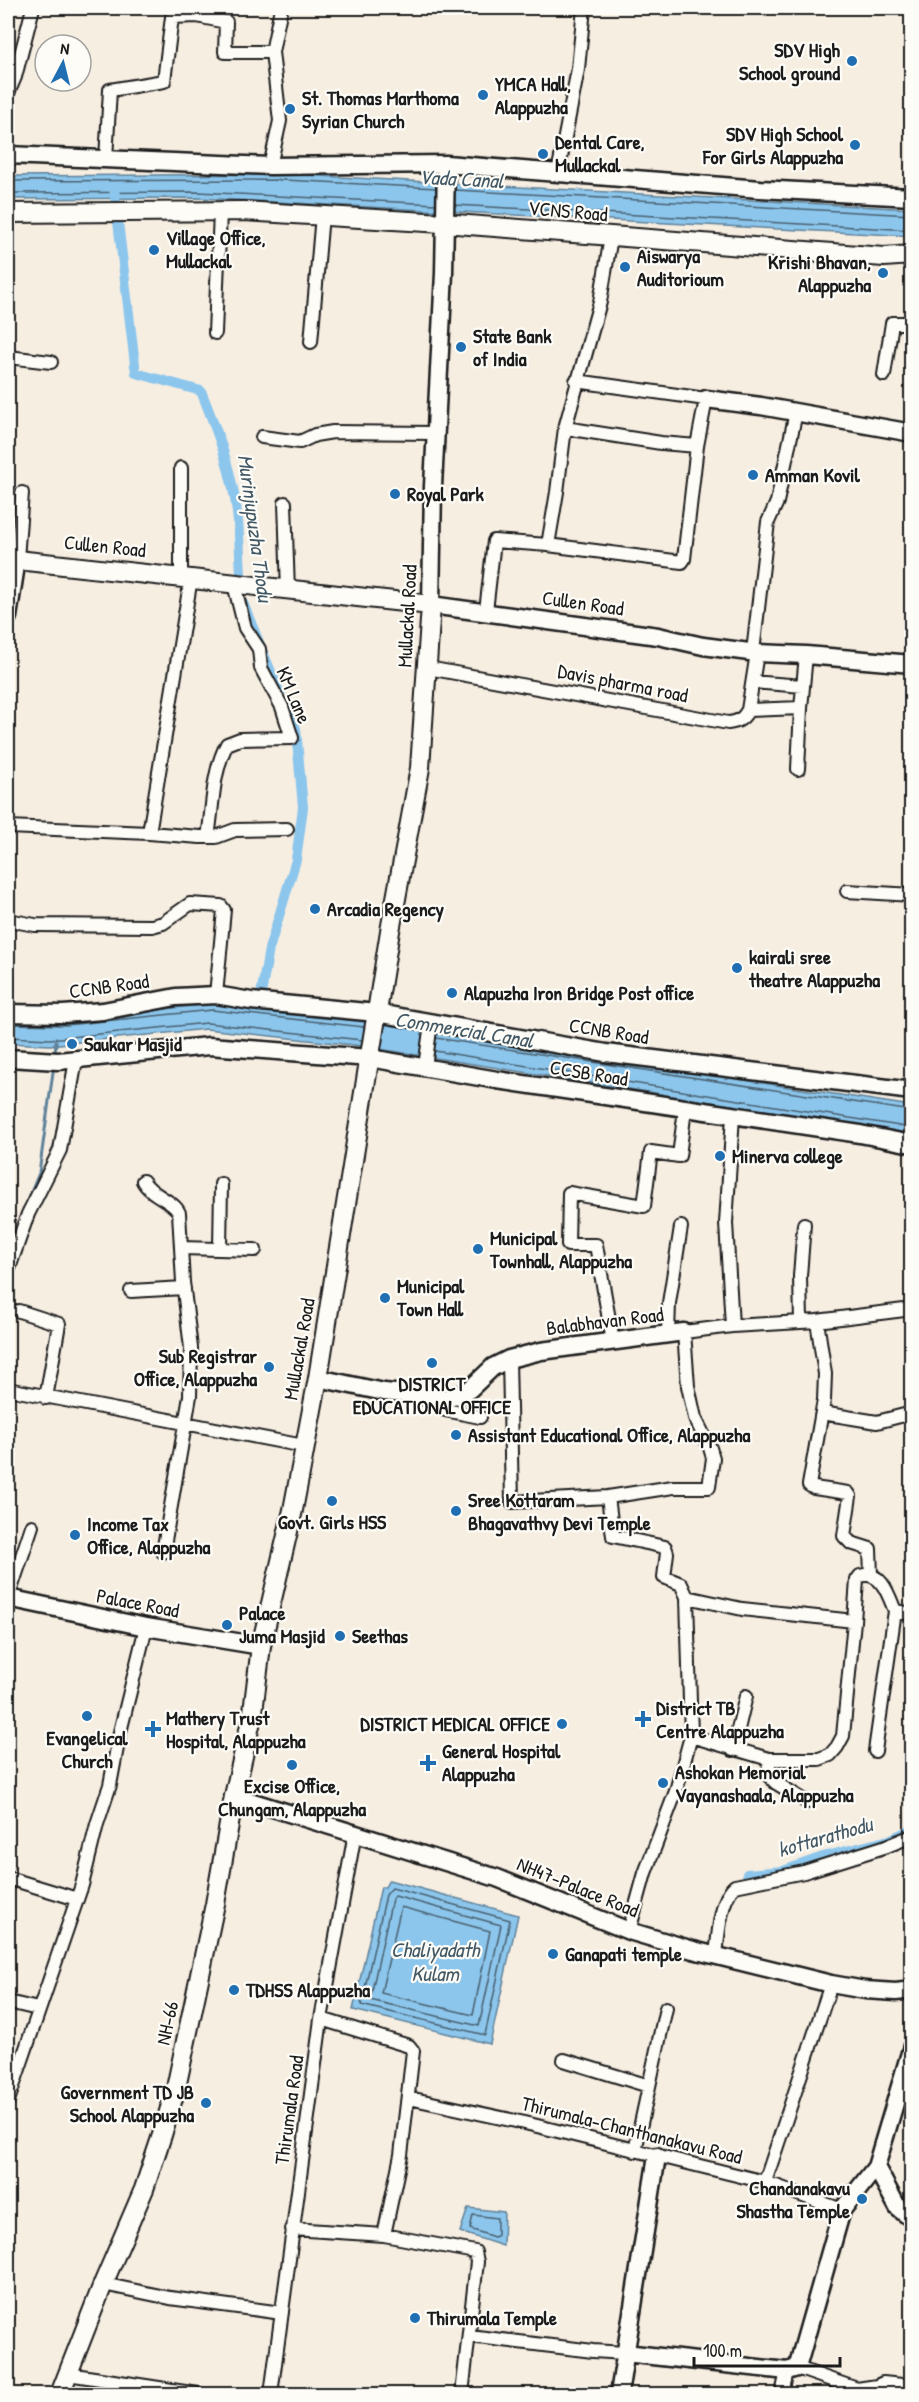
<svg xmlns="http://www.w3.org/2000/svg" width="919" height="2402" font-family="'Patrick Hand',sans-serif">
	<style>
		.water { fill: #8cc6ec; stroke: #5f8299; stroke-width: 1.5 }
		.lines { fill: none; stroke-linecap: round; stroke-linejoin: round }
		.shore { stroke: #49606f; stroke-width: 1.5 }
		.stream { stroke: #5f8299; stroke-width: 3 }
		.canal { stroke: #8cc6ec; stroke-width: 10 }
		.street-casing { stroke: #1c1c1c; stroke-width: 16 }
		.secondary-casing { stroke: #1c1c1c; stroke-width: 21 }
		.primary-casing { stroke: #1c1c1c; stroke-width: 22 }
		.street { stroke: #fdfcf7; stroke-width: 12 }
		.secondary { stroke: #fdfcf7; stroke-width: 16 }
		.primary { stroke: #fdfcf7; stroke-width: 18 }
		.poi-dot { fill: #1f6fb2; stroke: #fdfcf7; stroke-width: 2 }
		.labels { text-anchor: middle; stroke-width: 4.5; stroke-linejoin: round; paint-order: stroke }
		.poi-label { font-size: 20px; font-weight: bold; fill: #1c1c1c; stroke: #fdfcf7; text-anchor: start }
		.street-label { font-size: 20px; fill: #1c1c1c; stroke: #fdfcf7 }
		.water-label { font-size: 21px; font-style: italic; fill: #435865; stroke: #fdfcf7 }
	</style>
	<rect width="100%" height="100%" fill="#f7eee2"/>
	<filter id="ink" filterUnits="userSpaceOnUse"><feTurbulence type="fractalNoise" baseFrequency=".0167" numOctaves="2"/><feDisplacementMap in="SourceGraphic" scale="12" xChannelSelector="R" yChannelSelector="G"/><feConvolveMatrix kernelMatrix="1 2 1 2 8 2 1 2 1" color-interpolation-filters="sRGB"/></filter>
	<g filter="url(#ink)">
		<path class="water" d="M 284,174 L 911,209 L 911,236 L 198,198 L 8,199 L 8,176 Z
			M 212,1004 L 365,1021 L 911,1106 L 911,1134 L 354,1045 L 206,1029 L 50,1045 L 8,1043 L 8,1018 L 66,1019 Z
			M 389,1880 L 518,1915 L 490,2044 L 353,2010 L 381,1887 L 385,1887 Z
			M 468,2208 L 504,2212 L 503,2246 L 460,2232 Z"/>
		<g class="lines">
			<path class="shore" d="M 8,181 L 284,180 L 436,188
				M 455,190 L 912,215
				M 8,193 L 198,192 L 436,204
				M 455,205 L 912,230
				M 8,1024 L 66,1025 L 212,1010 L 364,1027
				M 8,1037 L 50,1039 L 207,1023 L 362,1040
				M 436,1038 L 912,1111
				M 435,1051 L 912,1128
				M 392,1888 L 510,1920 L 485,2035 L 361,2005 L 386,1895 Z
				M 395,1896 L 501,1925 L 479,2026 L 370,2000 L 392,1899 Z
				M 401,1907 L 490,1931 L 473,2015 L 381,1993 Z
				M 473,2215 L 497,2218 L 497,2236 L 494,2237 L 470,2229 Z"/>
			<path class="stream" d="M 55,1055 L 56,1041
				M 27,1202 L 39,1173 L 54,1065
				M 8,1251 L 18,1225"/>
			<path class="canal" d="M 114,188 L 136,373 L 201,391 C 218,433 234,476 238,522 C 240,543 240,565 242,587
				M 243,603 L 280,694
				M 259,1006 L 269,949 L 296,860 L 303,807 L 296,729 L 287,708
				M 747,1874 L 783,1871 L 823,1857 L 889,1840 L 912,1829"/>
			<defs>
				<path id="street" d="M 197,9 L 197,16 L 226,22 L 225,52 L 272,52
					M 8,93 L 15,77 L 33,8
					M 106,159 L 110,90 L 164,81 L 172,17 L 197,16
					M 270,166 L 280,121 L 272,52 L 281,8
					M 558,173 L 578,69 L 584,8
					M 215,333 L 220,212
					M 311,342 L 322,215
					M 8,357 L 51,362
					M 884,375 L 892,323 L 912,323
					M 565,428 L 661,443 L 697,446
					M 262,437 L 300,442 L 315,435 L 333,432 L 435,433
					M 285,503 L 288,591
					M 548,545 L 682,562 L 684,559 L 697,446 L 706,399 L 576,381
					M 17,559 L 22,493
					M 181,577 L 181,468
					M 486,611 L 494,541 L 548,545 L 557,492 L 565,428 L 600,302 L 611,237
					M 753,652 L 768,522 L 777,502 L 796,412
					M 428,668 L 728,723 C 738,722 743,719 748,710 L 757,653
					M 753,682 L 803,686
					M 748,710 L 801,708 L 806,655
					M 798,769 L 801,708
					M 8,827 L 149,833 L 200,837 L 216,837 L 235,830 L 287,829
					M 149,833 L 191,578
					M 208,837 C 213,807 212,772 227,744 L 240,739 L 292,738 L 282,707 L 261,668 L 259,649 L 245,628 L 234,584
					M 847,891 L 912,895
					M 8,920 L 35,925 L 152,926 L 163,923 L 190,904 L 221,906 L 224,910 L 216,995
					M 425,1067 L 431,1023
					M 143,1181 C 152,1197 174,1200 179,1213 L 183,1282 L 191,1348 L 190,1396 L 163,1552
					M 181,1248 L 255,1250
					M 220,1249 L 221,1184
					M 8,1271 L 28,1214 L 60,1150 L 76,1060
					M 131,1291 L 184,1288
					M 19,1311 L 59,1324 L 46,1398
					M 817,1321 L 825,1374 L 824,1400 L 809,1485 L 814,1488 L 848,1493 L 850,1496 L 844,1536 L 851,1543 L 870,1549 L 871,1575
					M 801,1322 L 800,1276 L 804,1224
					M 732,1326 L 726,1223 L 733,1116
					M 668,1334 L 669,1303 L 681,1227
					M 613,1342 L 596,1245 L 568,1245 L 569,1193 L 644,1206 L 651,1152 L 679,1156 L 685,1109
					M 509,1359 L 512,1502 L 608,1497 L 613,1536 L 665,1547 L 667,1553 L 664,1577 L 681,1584 L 687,1597
					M 8,1389 L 304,1446
					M 445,1398 L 445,1410 L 480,1417
					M 822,1413 L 877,1422 L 912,1413
					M 608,1497 L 673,1487 L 709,1487 L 713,1458 L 710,1448 L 695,1418 L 688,1386 L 684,1332 L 732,1326 L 817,1321 L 912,1309
					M 8,1598 L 32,1526
					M 691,1736 L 769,1759 L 819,1759 L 830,1755 L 837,1747 L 843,1736 L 854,1621
					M 733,1750 L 746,1696
					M 875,1751 L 895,1611
					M 769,1759 L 769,1776 L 776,1783 L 807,1802
					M 8,1878 L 77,1899
					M 629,1931 L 645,1873 L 676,1791 L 691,1736 L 687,1597 L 742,1609 L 854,1621 L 857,1580 L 860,1576 C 881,1569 889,1596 895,1611 L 912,1614
					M 716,1956 C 718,1938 720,1898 735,1886 L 804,1872 L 887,1846 L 912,1836
					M 8,2002 L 38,2009
					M 321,2019 L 409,2046 L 413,2051 L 401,2155 L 384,2235
					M 564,2060 L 649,2086
					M 409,2098 L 525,2123 L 765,2182 L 842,2210
					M 8,2101 L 82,1885 L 97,1824 L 110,1785 L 120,1732 L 146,1627
					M 635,2151 L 666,2008
					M 765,2182 L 831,1984
					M 292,2229 L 384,2235 L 475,2252 L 477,2262 L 462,2394
					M 103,2284 L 170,2298 L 282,2313
					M 469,2336 L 593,2351 L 625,2353
					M 797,2368 L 857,2389 L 877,2386
					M 68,2374 L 198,2394
					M 876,2393 L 877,2386 L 883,2383 L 912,2386
					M 271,2394 L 321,2019 L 355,1833
					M 782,2394 L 787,2371"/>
				<path id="secondary" d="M 8,155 L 270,166 L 446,164 L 760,189 L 912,197
					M 446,164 L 444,273 L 433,486 L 431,605 L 658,636 L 703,646 L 757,653 L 806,655 L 912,664
					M 706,399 L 761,406 L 912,433
					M 8,617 L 17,559
					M 8,1013 L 63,1014 L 103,1011 L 176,997 L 216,995 L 251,1001 L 377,1013 L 606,1053 L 912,1091
					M 8,1058 L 58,1061 L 209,1046 L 370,1058 L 497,1080 L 860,1134 L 912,1144
					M 318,1378 L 384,1392 L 445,1398 L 458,1396 L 470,1389 L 493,1367 L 509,1359 L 541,1351 L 684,1332
					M 8,1598 L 146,1627 L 261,1646
					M 234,1796 L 497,1878 L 629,1931 L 693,1950 L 831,1984 L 865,1990 L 896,1992 L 912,1990
					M 876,2167 L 898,2208 L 912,2219
					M 625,2353 L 787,2371 L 797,2368 L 842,2210 L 876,2167 L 912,2046
					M 619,2394 L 657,2156"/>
				<path id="primary" d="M 8,213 L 244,211 L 443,223 L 884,257 L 912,255
					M 8,559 L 431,605 L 420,768 L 390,931 L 318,1378 L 293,1510 L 261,1646 L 253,1712 L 234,1796 L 215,1904 L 176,2088 L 162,2135 L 144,2189 L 103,2284 L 60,2394"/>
			</defs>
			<use href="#street" class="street-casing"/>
			<use href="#secondary" class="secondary-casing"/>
			<use href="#primary" class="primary-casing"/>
			<use href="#street" class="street"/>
			<use href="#secondary" class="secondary"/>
			<use href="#primary" class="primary"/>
		</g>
	</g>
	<g class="poi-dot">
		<circle cx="852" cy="61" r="6"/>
		<circle cx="483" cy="95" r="6"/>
		<circle cx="290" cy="109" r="6"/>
		<circle cx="855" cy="145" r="6"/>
		<circle cx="543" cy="154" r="6"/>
		<circle cx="154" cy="250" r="6"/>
		<circle cx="625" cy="267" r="6"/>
		<circle cx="883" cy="273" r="6"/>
		<circle cx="461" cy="347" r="6"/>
		<circle cx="753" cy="475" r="6"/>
		<circle cx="395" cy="494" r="6"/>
		<circle cx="315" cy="909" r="6"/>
		<circle cx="737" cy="968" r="6"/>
		<circle cx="452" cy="993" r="6"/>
		<circle cx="72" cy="1044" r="6"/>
		<circle cx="720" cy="1156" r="6"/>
		<circle cx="478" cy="1249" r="6"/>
		<circle cx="385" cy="1298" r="6"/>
		<circle cx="432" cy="1363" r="6"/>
		<circle cx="269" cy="1367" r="6"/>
		<circle cx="456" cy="1435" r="6"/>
		<circle cx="332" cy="1501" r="6"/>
		<circle cx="456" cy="1511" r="6"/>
		<circle cx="75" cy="1535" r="6"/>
		<circle cx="227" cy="1625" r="6"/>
		<circle cx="340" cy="1636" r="6"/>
		<circle cx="87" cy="1716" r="6"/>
		<path d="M640 1710h6v6h6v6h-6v6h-6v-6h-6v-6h6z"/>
		<circle cx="562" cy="1724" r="6"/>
		<path d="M150 1720h6v6h6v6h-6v6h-6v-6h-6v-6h6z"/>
		<path d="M425 1754h6v6h6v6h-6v6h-6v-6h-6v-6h6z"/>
		<circle cx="292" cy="1765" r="6"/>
		<circle cx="663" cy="1783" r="6"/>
		<circle cx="553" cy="1954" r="6"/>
		<circle cx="234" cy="1990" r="6"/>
		<circle cx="206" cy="2103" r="6"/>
		<circle cx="862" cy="2199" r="6"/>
		<circle cx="415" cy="2318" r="6"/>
	</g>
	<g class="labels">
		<g class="poi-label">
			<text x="840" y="57" text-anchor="end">SDV High<tspan x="840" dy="23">School ground</tspan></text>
			<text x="495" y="91">YMCA Hall,<tspan x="495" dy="23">Alappuzha</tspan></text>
			<text x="302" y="105">St. Thomas Marthoma<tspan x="302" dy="23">Syrian Church</tspan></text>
			<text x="843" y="141" text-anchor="end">SDV High School<tspan x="843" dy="23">For Girls Alappuzha</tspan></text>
			<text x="555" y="149">Dental Care,<tspan x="555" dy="23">Mullackal</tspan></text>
			<text x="166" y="245">Village Office,<tspan x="166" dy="23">Mullackal</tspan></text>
			<text x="637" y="263">Aiswarya<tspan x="637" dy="23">Auditorioum</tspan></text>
			<text x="871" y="269" text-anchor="end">Krishi Bhavan,<tspan x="871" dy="23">Alappuzha</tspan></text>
			<text x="473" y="343">State Bank<tspan x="473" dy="23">of India</tspan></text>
			<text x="765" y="482">Amman Kovil</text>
			<text x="407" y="501">Royal Park</text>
			<text x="327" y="916">Arcadia Regency</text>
			<text x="749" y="964">kairali sree<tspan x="749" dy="23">theatre Alappuzha</tspan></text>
			<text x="464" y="1000">Alapuzha Iron Bridge Post office</text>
			<text x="84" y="1051">Saukar Masjid</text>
			<text x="732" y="1163">Minerva college</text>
			<text x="490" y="1245">Municipal<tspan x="490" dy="23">Townhall, Alappuzha</tspan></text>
			<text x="397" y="1293">Municipal<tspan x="397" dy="23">Town Hall</tspan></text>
			<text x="257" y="1363" text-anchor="end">Sub Registrar<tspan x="257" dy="23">Office, Alappuzha</tspan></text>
			<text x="432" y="1391" text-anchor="middle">DISTRICT<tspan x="432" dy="23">EDUCATIONAL OFFICE</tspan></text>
			<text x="468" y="1442">Assistant Educational Office, Alappuzha</text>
			<text x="468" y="1507">Sree Kottaram<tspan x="468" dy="23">Bhagavathvy Devi Temple</tspan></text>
			<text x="332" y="1529" text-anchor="middle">Govt. Girls HSS</text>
			<text x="87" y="1531">Income Tax<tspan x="87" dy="23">Office, Alappuzha</tspan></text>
			<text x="239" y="1620">Palace<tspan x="239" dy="23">Juma Masjid</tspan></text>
			<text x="352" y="1643">Seethas</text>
			<text x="656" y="1715">District TB<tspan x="656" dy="23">Centre Alappuzha</tspan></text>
			<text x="166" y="1725">Mathery Trust<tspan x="166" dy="23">Hospital, Alappuzha</tspan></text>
			<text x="550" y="1731" text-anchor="end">DISTRICT MEDICAL OFFICE</text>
			<text x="87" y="1745" text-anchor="middle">Evangelical<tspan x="87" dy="23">Church</tspan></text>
			<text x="442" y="1758">General Hospital<tspan x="442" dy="23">Alappuzha</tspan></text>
			<text x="675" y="1779">Ashokan Memorial<tspan x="675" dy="23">Vayanashaala, Alappuzha</tspan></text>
			<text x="292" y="1793" text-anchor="middle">Excise Office,<tspan x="292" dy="23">Chungam, Alappuzha</tspan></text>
			<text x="565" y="1961">Ganapati temple</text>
			<text x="246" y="1997">TDHSS Alappuzha</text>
			<text x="194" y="2099" text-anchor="end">Government TD JB<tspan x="194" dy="23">School Alappuzha</tspan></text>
			<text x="850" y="2195" text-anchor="end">Chandanakavu<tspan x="850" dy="23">Shastha Temple</tspan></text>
			<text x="427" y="2325">Thirumala Temple</text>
		</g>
		<g class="street-label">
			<text transform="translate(568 211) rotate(5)" y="7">VCNS Road</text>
			<text transform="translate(105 546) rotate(6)" y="7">Cullen Road</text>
			<text transform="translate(583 603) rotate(8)" y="7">Cullen Road</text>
			<text transform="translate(407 616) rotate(-87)" y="7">Mullackal Road</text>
			<text transform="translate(623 683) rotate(11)" y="7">Davis pharma road</text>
			<text transform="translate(294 695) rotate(67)" y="7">KM Lane</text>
			<text transform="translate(109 986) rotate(-8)" y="7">CCNB Road</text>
			<text transform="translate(609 1031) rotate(9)" y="7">CCNB Road</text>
			<text transform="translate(589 1073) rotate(9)" y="7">CCSB Road</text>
			<text transform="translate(605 1321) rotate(-7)" y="7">Balabhavan Road</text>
			<text transform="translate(299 1349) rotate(-80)" y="7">Mullackal Road</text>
			<text transform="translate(138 1603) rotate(11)" y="7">Palace Road</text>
			<text transform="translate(578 1887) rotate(22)" y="7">NH47-Palace Road</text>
			<text transform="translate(167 2023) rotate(-78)" y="7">NH-66</text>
			<text transform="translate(289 2110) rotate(-82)" y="7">Thirumala Road</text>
			<text transform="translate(632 2130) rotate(14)" y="7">Thirumala-Chanthanakavu Road</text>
		</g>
		<g class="water-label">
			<text transform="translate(461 179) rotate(3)" y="7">Vada Canal</text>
			<text transform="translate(255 528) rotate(82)" y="7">Murinjupuzha Thodu</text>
			<text transform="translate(464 1030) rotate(9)" y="7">Commercial Canal</text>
			<text transform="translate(825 1837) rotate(-16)" y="7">kottarathodu</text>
			<text x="435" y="1957">Chaliyadath<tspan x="435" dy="24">Kulam</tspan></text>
		</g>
	</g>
	<rect width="919" height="2402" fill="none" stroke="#fdfcf7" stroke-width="30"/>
	<rect x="15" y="15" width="889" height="2372" fill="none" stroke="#1c1c1c" stroke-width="2" filter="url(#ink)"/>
	<g transform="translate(63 63) rotate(7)"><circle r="28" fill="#fdfcf7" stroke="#a3a29f" stroke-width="1.5"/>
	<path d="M0-4.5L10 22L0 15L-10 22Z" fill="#1f6fb2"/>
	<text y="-9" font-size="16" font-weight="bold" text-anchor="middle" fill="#1c1c1c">N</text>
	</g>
	<path d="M694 2357v9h146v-9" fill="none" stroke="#1c1c1c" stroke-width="3"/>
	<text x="703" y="2357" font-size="18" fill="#1c1c1c" stroke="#fdfcf7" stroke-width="4.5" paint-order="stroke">100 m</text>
</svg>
